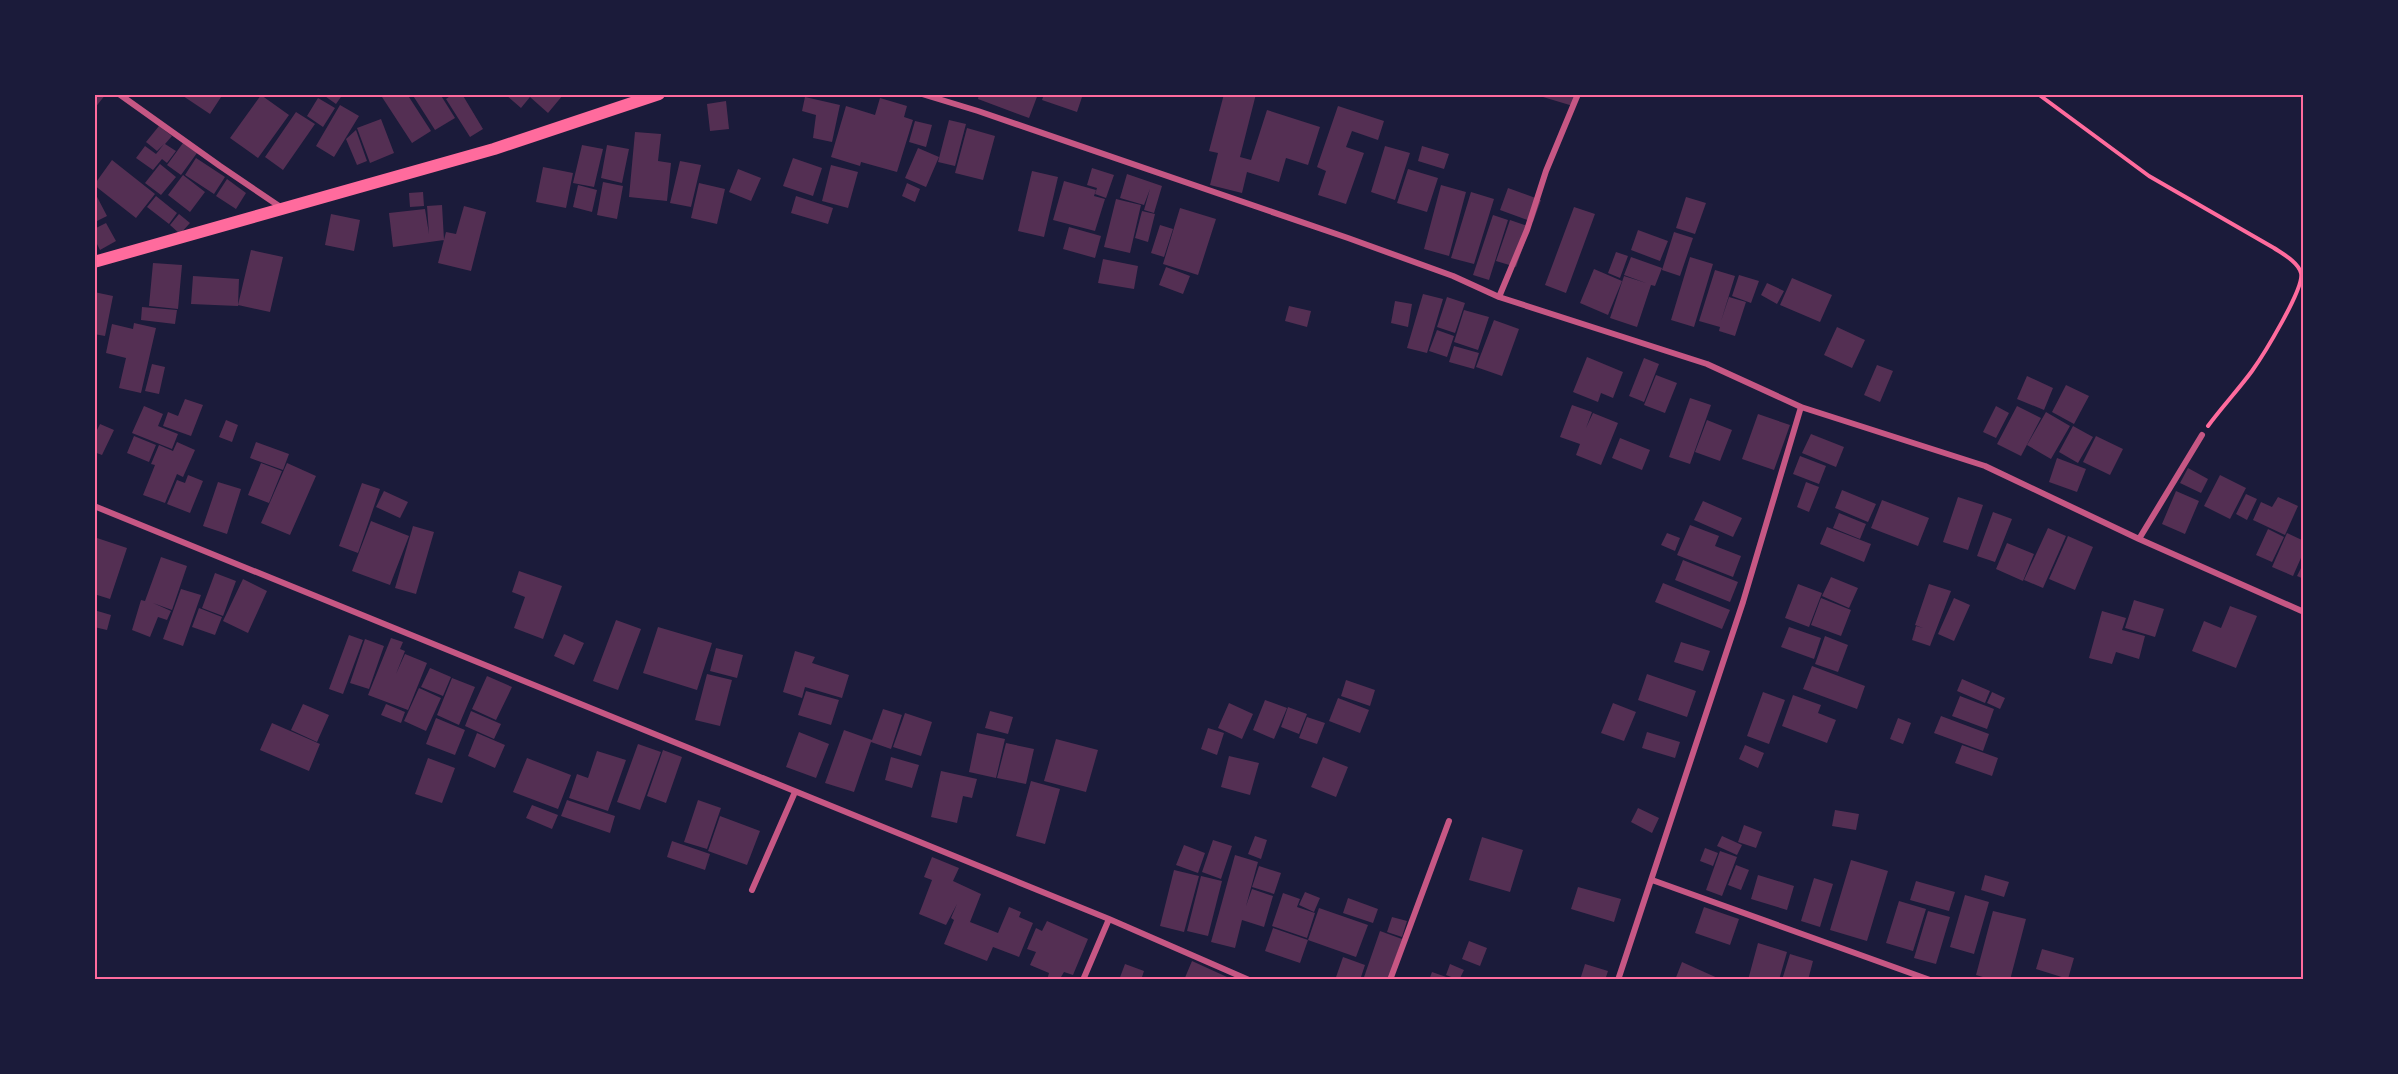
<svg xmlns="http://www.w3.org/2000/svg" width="2398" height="1074" font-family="'Open Sans',sans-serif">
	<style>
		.building { fill: #542f53 }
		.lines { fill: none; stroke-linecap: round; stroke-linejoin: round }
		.path { stroke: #ff6b9d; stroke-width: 4 }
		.minor { stroke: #c65784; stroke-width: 6 }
		.secondary { stroke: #ff6b9d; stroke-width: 12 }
		.neatline { fill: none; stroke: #ff6b9d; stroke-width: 2 }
	</style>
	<rect width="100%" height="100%" fill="#1b1b3a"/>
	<path class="building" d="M 94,94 L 106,94 L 94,109 Z
		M 180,94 L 223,94 L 210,114 Z
		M 322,94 L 343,94 L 336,104 Z
		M 386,94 L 407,94 L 431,131 L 412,143 L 382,97 Z
		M 412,94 L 440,94 L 455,118 L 435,130 Z
		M 453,94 L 462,94 L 483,129 L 470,137 L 446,99 Z
		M 505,94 L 561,94 L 563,95 L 548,113 L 530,97 L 521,108 Z
		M 979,94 L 1038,94 L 1029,118 L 978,99 Z
		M 1044,94 L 1083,94 L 1077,112 L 1042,100 Z
		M 1224,94 L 1256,94 L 1240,157 L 1251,160 L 1267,110 L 1320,127 L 1308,165 L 1286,158 L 1279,182 L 1247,172 L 1242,193 L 1210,185 L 1218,153 L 1209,151 Z
		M 1544,94 L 1576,94 L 1573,106 L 1543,97 Z
		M 261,95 L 289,115 L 258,158 L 230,138 Z
		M 805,97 L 840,105 L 832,142 L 813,138 L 816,115 L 802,111 Z
		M 318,98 L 335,108 L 323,127 L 307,116 Z
		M 880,98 L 907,106 L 904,117 L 913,120 L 897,172 L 861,162 L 860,166 L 831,157 L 846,106 L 875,115 Z
		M 726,101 L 729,129 L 710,131 L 707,104 Z
		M 340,105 L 359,116 L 334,157 L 316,146 Z
		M 1338,106 L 1384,121 L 1378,140 L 1352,131 L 1346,147 L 1364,153 L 1346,204 L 1318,195 L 1326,171 L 1317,167 Z
		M 296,112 L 315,124 L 283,170 L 265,157 Z
		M 381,119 L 394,153 L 370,163 L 357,128 Z
		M 949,120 L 966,124 L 955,166 L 938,162 Z
		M 915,121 L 932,125 L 926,147 L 909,142 Z
		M 159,126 L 172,136 L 165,144 L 176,151 L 167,163 L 162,159 L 153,170 L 136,158 L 145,146 L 156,154 L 164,144 L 157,151 L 146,142 Z
		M 967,128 L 995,136 L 983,180 L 955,173 Z
		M 356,130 L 367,161 L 357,165 L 346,139 Z
		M 635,132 L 661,134 L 658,161 L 671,163 L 667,201 L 629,197 Z
		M 183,143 L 197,153 L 181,175 L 167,165 Z
		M 582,145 L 603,149 L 594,187 L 573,183 Z
		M 607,145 L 629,149 L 622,183 L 601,178 Z
		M 1385,146 L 1410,153 L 1395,200 L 1371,192 Z
		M 1422,146 L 1449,154 L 1444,169 L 1418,161 Z
		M 918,148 L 939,157 L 926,187 L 905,178 Z
		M 196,158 L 225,177 L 214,194 L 185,175 Z
		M 793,158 L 822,168 L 813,196 L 783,186 Z
		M 112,160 L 155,194 L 136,218 L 94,185 Z
		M 680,161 L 701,165 L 691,207 L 670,203 Z
		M 160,164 L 176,177 L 161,195 L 145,183 Z
		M 831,165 L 858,172 L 848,208 L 822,201 Z
		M 543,167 L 573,173 L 566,208 L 536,202 Z
		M 1092,168 L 1114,175 L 1106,198 L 1095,194 L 1097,188 L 1087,185 Z
		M 738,169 L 761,178 L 751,201 L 729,192 Z
		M 1408,169 L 1438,178 L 1427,212 L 1397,203 Z
		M 1032,171 L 1058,177 L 1044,237 L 1018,231 Z
		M 1127,174 L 1162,186 L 1154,213 L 1144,210 L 1150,189 L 1144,205 L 1120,198 Z
		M 183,175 L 205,192 L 190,212 L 168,195 Z
		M 227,179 L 246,193 L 236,209 L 216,196 Z
		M 1064,181 L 1096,190 L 1094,196 L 1105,199 L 1095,231 L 1053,220 Z
		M 603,182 L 623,186 L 617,219 L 597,215 Z
		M 699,183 L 725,189 L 717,224 L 691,218 Z
		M 907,183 L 920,189 L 915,202 L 902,196 Z
		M 578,185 L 597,190 L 592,212 L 573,207 Z
		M 1441,185 L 1466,192 L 1449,256 L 1424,249 Z
		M 1508,188 L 1541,200 L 1533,222 L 1500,210 Z
		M 94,191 L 107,216 L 97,221 L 94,217 Z
		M 423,192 L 424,206 L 410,207 L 409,193 Z
		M 1471,192 L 1494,199 L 1474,264 L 1451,258 Z
		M 156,196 L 177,213 L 169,224 L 147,207 Z
		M 796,196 L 833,208 L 828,224 L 791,213 Z
		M 1686,197 L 1706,203 L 1695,234 L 1676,228 Z
		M 1116,199 L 1141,205 L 1130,253 L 1104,247 Z
		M 442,205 L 444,240 L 393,247 L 389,213 L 425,209 L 429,234 L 427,206 Z
		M 464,206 L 486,212 L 471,271 L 438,263 L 446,232 L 456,234 Z
		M 1574,207 L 1595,214 L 1566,293 L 1545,285 Z
		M 1180,208 L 1216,219 L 1198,275 L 1163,264 Z
		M 1142,211 L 1155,214 L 1148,242 L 1135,238 Z
		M 179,214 L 190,223 L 180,234 L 170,225 Z
		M 331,214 L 360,220 L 354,251 L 325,245 Z
		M 1493,215 L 1508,220 L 1489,280 L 1473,275 Z
		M 1510,220 L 1530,227 L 1516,267 L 1496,261 Z
		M 106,223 L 116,241 L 100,250 L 97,244 L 94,245 L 94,229 Z
		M 1160,225 L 1173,229 L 1164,257 L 1151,253 Z
		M 1069,227 L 1101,236 L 1095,258 L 1063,249 Z
		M 1638,230 L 1668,241 L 1660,261 L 1631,250 Z
		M 1674,232 L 1693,238 L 1680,276 L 1662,270 Z
		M 251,250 L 283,257 L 270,312 L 238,305 Z
		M 1616,252 L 1628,256 L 1620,278 L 1608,273 Z
		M 1631,257 L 1662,268 L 1655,286 L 1651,285 L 1637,327 L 1610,318 L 1624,276 L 1646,283 L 1624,275 Z
		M 1690,257 L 1713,264 L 1694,327 L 1671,320 Z
		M 1103,259 L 1138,266 L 1134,289 L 1098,283 Z
		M 153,263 L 182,265 L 178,309 L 149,306 Z
		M 1166,267 L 1190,276 L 1183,294 L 1159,285 Z
		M 1594,269 L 1622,281 L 1608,315 L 1580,303 Z
		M 1715,270 L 1735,276 L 1721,321 L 1729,297 L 1746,302 L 1735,336 L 1719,331 L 1720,327 L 1699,321 Z
		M 1739,275 L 1759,281 L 1751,303 L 1732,296 Z
		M 193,276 L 239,279 L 238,306 L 191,304 Z
		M 1792,278 L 1832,295 L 1820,322 L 1780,305 Z
		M 1767,283 L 1784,291 L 1777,304 L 1761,295 Z
		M 94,292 L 113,296 L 105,336 L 94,334 Z
		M 1423,294 L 1443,299 L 1427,353 L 1407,348 Z
		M 1447,297 L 1465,303 L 1455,333 L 1437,327 Z
		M 1395,301 L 1412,304 L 1408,327 L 1391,323 Z
		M 1289,306 L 1311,311 L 1307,327 L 1285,321 Z
		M 142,307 L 177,310 L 175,324 L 141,320 Z
		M 1464,310 L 1489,317 L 1478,350 L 1454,342 Z
		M 1494,320 L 1519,329 L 1502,376 L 1476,367 Z
		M 134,323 L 156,328 L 141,393 L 119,388 L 126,358 L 106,353 L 112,324 L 133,329 Z
		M 1837,327 L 1865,340 L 1852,368 L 1824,355 Z
		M 1437,330 L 1454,336 L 1447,357 L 1429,351 Z
		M 1454,346 L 1479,353 L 1474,369 L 1449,362 Z
		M 1587,357 L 1623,372 L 1613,398 L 1601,393 L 1598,402 L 1573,392 Z
		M 1644,358 L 1659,364 L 1644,402 L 1629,396 Z
		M 152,364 L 165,367 L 159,394 L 145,391 Z
		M 1877,365 L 1893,371 L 1880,402 L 1864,395 Z
		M 1656,375 L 1677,383 L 1665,413 L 1644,405 Z
		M 2027,376 L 2053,388 L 2044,410 L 2017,399 Z
		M 2066,385 L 2089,396 L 2074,424 L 2052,412 Z
		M 1690,398 L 1711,405 L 1690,464 L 1669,457 Z
		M 185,399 L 203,405 L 191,436 L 163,426 L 168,412 L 178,416 Z
		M 1572,405 L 1592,412 L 1586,428 L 1593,413 L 1618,423 L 1601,465 L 1576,455 L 1580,444 L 1560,437 Z
		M 144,406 L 163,414 L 158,426 L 178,434 L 172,449 L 132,433 Z
		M 1996,406 L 2009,413 L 1996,438 L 1983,432 Z
		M 2017,406 L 2041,418 L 2021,456 L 1997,444 Z
		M 2046,412 L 2070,426 L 2051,459 L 2027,445 Z
		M 1758,414 L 1790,425 L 1774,470 L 1742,459 Z
		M 226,420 L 238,425 L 232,442 L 219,437 Z
		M 1707,420 L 1732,430 L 1720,461 L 1695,452 Z
		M 100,424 L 114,430 L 102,455 L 94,452 L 94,436 Z
		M 2073,426 L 2093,437 L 2078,463 L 2059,452 Z
		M 1811,434 L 1844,447 L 1836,467 L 1802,453 Z
		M 134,436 L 156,445 L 149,462 L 127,453 Z
		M 2096,436 L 2123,449 L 2110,475 L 2083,462 Z
		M 1620,438 L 1650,450 L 1642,470 L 1612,458 Z
		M 177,442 L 195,450 L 183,477 L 177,474 L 165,503 L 143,495 L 155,465 L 151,464 L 159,445 L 173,451 Z
		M 256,442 L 289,454 L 283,470 L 250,458 Z
		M 1800,456 L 1826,466 L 1819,484 L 1793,474 Z
		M 2057,458 L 2086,469 L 2077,492 L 2049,482 Z
		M 261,463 L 282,471 L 269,503 L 248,495 Z
		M 287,463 L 316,476 L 290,535 L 261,523 Z
		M 2188,468 L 2208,479 L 2201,493 L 2180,483 Z
		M 188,475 L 203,481 L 190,513 L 167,504 L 177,480 L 185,483 Z
		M 2220,475 L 2246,488 L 2230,519 L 2204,506 Z
		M 218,482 L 241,489 L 227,534 L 203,526 Z
		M 1806,482 L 1819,487 L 1809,512 L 1797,507 Z
		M 362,483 L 380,489 L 358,553 L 339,546 Z
		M 1842,490 L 1876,504 L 1868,522 L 1835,508 Z
		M 384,491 L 408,502 L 400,518 L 376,507 Z
		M 2176,491 L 2199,501 L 2185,534 L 2162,524 Z
		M 2246,494 L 2257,499 L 2247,520 L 2236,514 Z
		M 1958,497 L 1983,505 L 1968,550 L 1943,542 Z
		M 2278,497 L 2298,506 L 2285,535 L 2253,520 L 2261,502 L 2272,507 Z
		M 1882,500 L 1929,518 L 1918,546 L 1871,528 Z
		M 1703,501 L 1742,518 L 1733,537 L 1694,520 Z
		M 1993,512 L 2012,519 L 1995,562 L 1977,556 Z
		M 1839,513 L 1866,524 L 1860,539 L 1833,528 Z
		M 371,521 L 409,536 L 390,585 L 352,571 Z
		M 1690,525 L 1719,536 L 1715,546 L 1741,556 L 1733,577 L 1677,555 Z
		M 413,526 L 434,532 L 416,594 L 395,588 Z
		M 1827,527 L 1871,544 L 1864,562 L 1820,544 Z
		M 2048,528 L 2066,536 L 2043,588 L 2024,580 Z
		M 2268,529 L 2284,537 L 2272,562 L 2256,555 Z
		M 1667,533 L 1680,538 L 1675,551 L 1661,545 Z
		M 2287,533 L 2304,541 L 2304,551 L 2293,576 L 2272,567 Z
		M 2068,536 L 2093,547 L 2075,590 L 2049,579 Z
		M 94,537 L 127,548 L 110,599 L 94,594 Z
		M 2007,543 L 2034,554 L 2023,581 L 1996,569 Z
		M 161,557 L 187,566 L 172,610 L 153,603 L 171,611 L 167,620 L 158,617 L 150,637 L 132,630 L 141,600 L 145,601 Z
		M 1683,560 L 1738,582 L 1730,602 L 1675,580 Z
		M 2304,562 L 2304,579 L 2297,576 Z
		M 519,571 L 562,586 L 543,639 L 514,628 L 525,597 L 512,592 Z
		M 215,573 L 236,581 L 223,616 L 202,608 Z
		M 1831,577 L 1858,588 L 1849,608 L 1822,596 Z
		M 243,579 L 267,591 L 248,633 L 223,621 Z
		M 1663,583 L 1730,610 L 1722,629 L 1655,602 Z
		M 1798,584 L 1822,593 L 1809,627 L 1785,618 Z
		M 1929,584 L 1951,591 L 1930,646 L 1912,640 L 1916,626 L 1923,628 L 1915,625 Z
		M 181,589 L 201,595 L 183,646 L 163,639 Z
		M 1821,598 L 1851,610 L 1841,636 L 1811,625 Z
		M 1954,598 L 1970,605 L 1954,641 L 1938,634 Z
		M 2134,600 L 2164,609 L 2155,637 L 2125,628 Z
		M 2230,606 L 2257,616 L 2236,668 L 2192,651 L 2204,621 L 2221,628 Z
		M 199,608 L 222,617 L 215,635 L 192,627 Z
		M 94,610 L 111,615 L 107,630 L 94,627 Z
		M 2102,611 L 2126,618 L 2122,630 L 2145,636 L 2139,659 L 2116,652 L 2112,664 L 2089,658 Z
		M 616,620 L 641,629 L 618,690 L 593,681 Z
		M 658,627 L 712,643 L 697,690 L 643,673 Z
		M 1789,627 L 1821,638 L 1814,659 L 1781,647 Z
		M 564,634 L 584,643 L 574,665 L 554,656 Z
		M 349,635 L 363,640 L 343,694 L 329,689 Z
		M 1825,636 L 1848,645 L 1838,672 L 1815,664 Z
		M 391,638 L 403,642 L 400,649 L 405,651 L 396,674 L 405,654 L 427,663 L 408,710 L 368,695 Z
		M 365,639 L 384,646 L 369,689 L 350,683 Z
		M 1681,642 L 1710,651 L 1703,671 L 1674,662 Z
		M 716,648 L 743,655 L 737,678 L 710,671 Z
		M 795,651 L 815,657 L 812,663 L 849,675 L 842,698 L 805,687 L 802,698 L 783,692 Z
		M 1812,666 L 1865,686 L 1857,709 L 1803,689 Z
		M 430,668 L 451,677 L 443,696 L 421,687 Z
		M 707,674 L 732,680 L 720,726 L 695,720 Z
		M 1647,674 L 1696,691 L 1687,717 L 1638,700 Z
		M 487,676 L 512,687 L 496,720 L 472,709 Z
		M 452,678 L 475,687 L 459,725 L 437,715 Z
		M 1962,679 L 1990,691 L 1985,703 L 1957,691 Z
		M 1346,680 L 1375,690 L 1370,706 L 1341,696 Z
		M 419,688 L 441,698 L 426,731 L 404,721 Z
		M 806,691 L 839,700 L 831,725 L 798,715 Z
		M 1763,692 L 1785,700 L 1769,744 L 1747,736 Z
		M 1992,692 L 2005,698 L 2000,709 L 1987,703 Z
		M 1793,695 L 1821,705 L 1818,713 L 1836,720 L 1827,743 L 1782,726 Z
		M 1960,696 L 1994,709 L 1987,729 L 1952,716 Z
		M 1338,698 L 1369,710 L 1360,733 L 1329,721 Z
		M 1265,700 L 1287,708 L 1274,739 L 1253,730 Z
		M 1229,703 L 1253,714 L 1242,739 L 1218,728 Z
		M 1613,703 L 1636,712 L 1624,741 L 1601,733 Z
		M 303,704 L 329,715 L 317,742 L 291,730 Z
		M 386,704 L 405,712 L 401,723 L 381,715 Z
		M 1288,707 L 1307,714 L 1299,734 L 1281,727 Z
		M 883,709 L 902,715 L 891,749 L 871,742 L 854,792 L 825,783 L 844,730 L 872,740 Z
		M 471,711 L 501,724 L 494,739 L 465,726 Z
		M 990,711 L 1013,717 L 1008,734 L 985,728 Z
		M 905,713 L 932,722 L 921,756 L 893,747 Z
		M 1941,716 L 1989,734 L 1983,751 L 1934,733 Z
		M 1307,717 L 1325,723 L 1317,744 L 1299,738 Z
		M 436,718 L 465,730 L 455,755 L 426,744 Z
		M 1898,718 L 1911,723 L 1903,744 L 1890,739 Z
		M 272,723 L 320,744 L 309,771 L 260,750 Z
		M 1208,728 L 1224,733 L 1217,755 L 1201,749 Z
		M 799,732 L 829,744 L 816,778 L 786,767 Z
		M 1647,732 L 1680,742 L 1675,758 L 1642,748 Z
		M 477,733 L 505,745 L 495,768 L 468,756 Z
		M 977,733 L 1005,739 L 996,778 L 969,772 Z
		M 1056,739 L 1098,750 L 1086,792 L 1044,781 Z
		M 1006,743 L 1034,749 L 1026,784 L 997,778 Z
		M 638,744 L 661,752 L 640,810 L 617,802 Z
		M 1745,745 L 1764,753 L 1758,768 L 1739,759 Z
		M 1962,745 L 1998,758 L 1992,776 L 1955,763 Z
		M 663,750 L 682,757 L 666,803 L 647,796 Z
		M 597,751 L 626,760 L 608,811 L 569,798 L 577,774 L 588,778 Z
		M 1229,756 L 1259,763 L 1250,795 L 1221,787 Z
		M 891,757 L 919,765 L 912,788 L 885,780 Z
		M 1323,757 L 1348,767 L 1336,797 L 1311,787 Z
		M 428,758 L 455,768 L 442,803 L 415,794 Z
		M 527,758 L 571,775 L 558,809 L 513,792 Z
		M 941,771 L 977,779 L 972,798 L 963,796 L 957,823 L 931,817 Z
		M 1031,781 L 1060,789 L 1045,844 L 1016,836 Z
		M 567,800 L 615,816 L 610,833 L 561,816 Z
		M 698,800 L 721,808 L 707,849 L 684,842 Z
		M 532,805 L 558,815 L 552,829 L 526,818 Z
		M 1638,808 L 1659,818 L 1652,833 L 1631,822 Z
		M 1835,810 L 1859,814 L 1856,830 L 1832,826 Z
		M 720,816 L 760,831 L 747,865 L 708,851 Z
		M 1744,825 L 1762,832 L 1756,848 L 1738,842 Z
		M 1255,836 L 1267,840 L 1261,859 L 1248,854 Z
		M 1722,836 L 1742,845 L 1737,855 L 1717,846 Z
		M 1482,837 L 1523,850 L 1510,892 L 1469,880 Z
		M 1213,840 L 1232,846 L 1221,879 L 1202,872 Z
		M 672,841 L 710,854 L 705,870 L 667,857 Z
		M 1184,845 L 1205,853 L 1198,873 L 1176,865 Z
		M 1705,848 L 1718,853 L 1713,866 L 1700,861 Z
		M 1720,851 L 1737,857 L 1722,896 L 1706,890 Z
		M 1235,855 L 1258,862 L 1246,906 L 1252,889 L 1273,896 L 1264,927 L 1242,920 L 1235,948 L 1211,942 Z
		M 932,857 L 959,868 L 953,881 L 981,894 L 970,922 L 998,933 L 1009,907 L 1021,912 L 1019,917 L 1033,923 L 1019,957 L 993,947 L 987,961 L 944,944 L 954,920 L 951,918 L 957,904 L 946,925 L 919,914 L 932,880 L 924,877 Z
		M 1851,860 L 1888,871 L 1867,941 L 1830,930 Z
		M 1736,865 L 1749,870 L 1741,890 L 1728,885 Z
		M 1259,866 L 1281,873 L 1274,894 L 1252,887 Z
		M 1174,870 L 1199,876 L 1184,932 L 1160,926 Z
		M 1758,875 L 1794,886 L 1787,910 L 1751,899 Z
		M 1985,875 L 2009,882 L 2004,897 L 1981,890 Z
		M 1201,876 L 1222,881 L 1208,936 L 1187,931 Z
		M 1814,878 L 1833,884 L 1820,927 L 1801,921 Z
		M 1916,881 L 1955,892 L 1949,911 L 1910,900 Z
		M 1578,887 L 1621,899 L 1614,922 L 1571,909 Z
		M 1305,892 L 1320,898 L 1314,912 L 1299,905 Z
		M 1283,893 L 1300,899 L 1297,907 L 1315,913 L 1307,938 L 1272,926 Z
		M 1965,895 L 1989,902 L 1974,954 L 1950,947 Z
		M 1348,898 L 1378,909 L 1373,923 L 1343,913 Z
		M 1899,901 L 1926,909 L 1913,951 L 1886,943 Z
		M 1704,907 L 1739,919 L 1730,945 L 1695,933 Z
		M 1319,908 L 1368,925 L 1356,957 L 1308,940 Z
		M 1928,911 L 1950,917 L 1936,964 L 1914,958 Z
		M 1993,911 L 2026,919 L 2010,980 L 1993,980 L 1976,975 Z
		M 1392,917 L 1407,921 L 1402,937 L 1387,932 Z
		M 1047,921 L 1088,939 L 1073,975 L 1064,972 L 1061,977 L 1066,980 L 1047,980 L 1049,973 L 1030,965 L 1036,952 L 1027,949 L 1036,928 L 1042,931 Z
		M 1273,928 L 1308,940 L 1300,963 L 1265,951 Z
		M 1380,931 L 1402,939 L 1388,980 L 1363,980 Z
		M 1469,941 L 1487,948 L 1480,966 L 1462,959 Z
		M 1758,943 L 1787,952 L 1779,980 L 1748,980 Z
		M 2042,949 L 2074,958 L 2068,979 L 2036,969 Z
		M 1790,954 L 1813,961 L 1808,980 L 1782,980 Z
		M 1343,957 L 1365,965 L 1360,980 L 1335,980 Z
		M 1192,961 L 1227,977 L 1226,980 L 1184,980 Z
		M 1682,962 L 1722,980 L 1675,980 Z
		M 1125,964 L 1144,971 L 1141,980 L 1119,980 Z
		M 1450,964 L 1464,970 L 1459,980 L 1446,975 Z
		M 1585,964 L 1608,971 L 1605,980 L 1580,980 Z
		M 1432,972 L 1452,979 L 1452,980 L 1429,980 Z"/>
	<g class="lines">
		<path class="path" d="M 2038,94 L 2149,176 L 2274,248 C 2283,254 2298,262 2301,273 C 2305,288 2262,357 2252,371 C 2238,390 2222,407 2208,426"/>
		<path class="minor" d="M 119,94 L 220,166 L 282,208
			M 922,94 L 978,111 L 1348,238 L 1453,276 L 1499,297 L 1707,364 L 1801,407 L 1985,466 L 2139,539 L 2304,612
			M 1499,297 L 1527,230 L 1546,171 L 1578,94
			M 94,506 L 1109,919 L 1249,980
			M 2139,539 L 2202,435
			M 1652,880 L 1930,980
			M 752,890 L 795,792
			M 1083,980 L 1109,919
			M 1390,980 L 1449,821
			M 1618,980 L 1743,602 L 1801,407"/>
		<path class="secondary" d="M 94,262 L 494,149 L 659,94"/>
	</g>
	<rect width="2398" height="1074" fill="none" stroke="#1b1b3a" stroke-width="192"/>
	<rect x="96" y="96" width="2206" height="882" class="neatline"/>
</svg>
